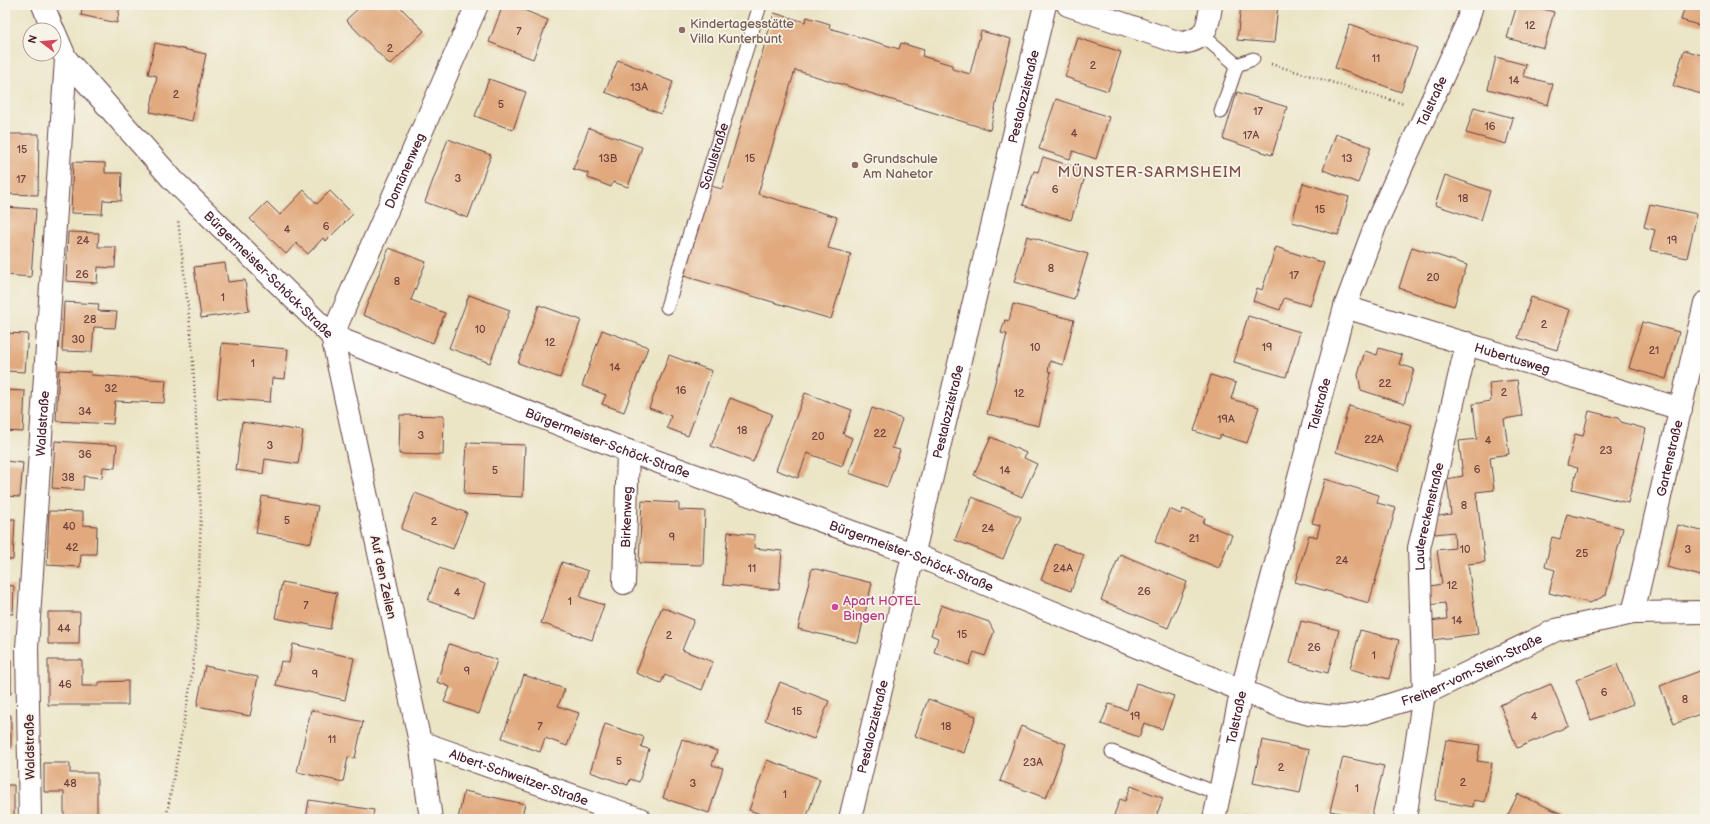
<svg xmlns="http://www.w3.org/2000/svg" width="1710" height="824" font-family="'Balsamiq Sans',sans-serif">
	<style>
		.building { fill: #e1a97d }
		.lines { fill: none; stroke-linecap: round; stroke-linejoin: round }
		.service-casing { stroke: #623d42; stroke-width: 15 }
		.minor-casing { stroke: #623d42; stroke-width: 24 }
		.path { stroke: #623d42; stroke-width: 2.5; stroke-dasharray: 1 3; stroke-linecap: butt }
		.service { stroke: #fff; stroke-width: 13 }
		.minor { stroke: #fff; stroke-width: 22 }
		.education-dot { fill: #8d6e63; stroke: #f7f3e8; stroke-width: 1.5 }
		.hotel-dot { fill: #d1479c; stroke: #f7f3e8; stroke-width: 1.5 }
		.labels { text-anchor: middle; stroke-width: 3.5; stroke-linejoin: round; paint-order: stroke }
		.number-label { font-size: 11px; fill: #704240 }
		.education-label { font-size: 13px; fill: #785e54; stroke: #f7f3e8; text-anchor: start }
		.street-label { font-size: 13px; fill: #4a1f2b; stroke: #f7f3e8 }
		.hotel-label { font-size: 13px; fill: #b23c85; stroke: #f7f3e8; text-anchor: start }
		.quarter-label { font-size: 15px; letter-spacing: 1px; fill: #7f4f48; stroke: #f7f3e8 }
	</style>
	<rect width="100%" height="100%" fill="#f7f3e8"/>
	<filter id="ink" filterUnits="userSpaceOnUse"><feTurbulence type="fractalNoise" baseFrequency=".025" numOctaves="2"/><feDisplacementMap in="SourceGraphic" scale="8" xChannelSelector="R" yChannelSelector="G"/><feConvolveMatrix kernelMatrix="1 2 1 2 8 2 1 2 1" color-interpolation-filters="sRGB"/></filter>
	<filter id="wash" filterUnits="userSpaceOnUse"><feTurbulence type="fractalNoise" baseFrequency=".012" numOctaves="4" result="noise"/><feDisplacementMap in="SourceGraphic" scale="16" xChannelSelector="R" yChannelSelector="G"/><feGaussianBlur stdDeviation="0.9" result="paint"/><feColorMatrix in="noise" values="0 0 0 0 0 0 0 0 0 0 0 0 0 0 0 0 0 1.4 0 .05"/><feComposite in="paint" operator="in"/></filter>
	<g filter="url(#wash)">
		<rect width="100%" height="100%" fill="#ebe5c6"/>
		<g id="blocks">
			<path class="building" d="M 83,5 L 120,5 L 117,23 L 81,15 Z
				M 362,5 L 398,5 L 424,31 L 390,65 L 346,20 Z
				M 503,5 L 511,5 L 548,20 L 533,59 L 489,42 Z
				M 1241,5 L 1278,5 L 1274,43 L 1237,40 Z
				M 1517,5 L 1529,5 L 1554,12 L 1544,48 L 1507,38 Z
				M 1685,5 L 1705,5 L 1705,27 L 1681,20 Z
				M 774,13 L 805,22 L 807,17 L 830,24 L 829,28 L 899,49 L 901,43 L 924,50 L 922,56 L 952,65 L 952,69 L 970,74 L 981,31 L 1011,39 L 990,130 L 795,70 L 758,194 L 837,217 L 828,248 L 851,254 L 831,319 L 684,276 L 711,186 L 722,189 Z
				M 1350,24 L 1417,48 L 1401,92 L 1335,68 Z
				M 1078,38 L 1121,52 L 1108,91 L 1065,77 Z
				M 155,43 L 206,54 L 192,121 L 150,112 L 157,76 L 148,74 Z
				M 1684,50 L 1705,56 L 1705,95 L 1673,86 Z
				M 1496,57 L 1526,65 L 1523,76 L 1553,84 L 1548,105 L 1488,89 Z
				M 618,60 L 673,82 L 661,114 L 605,92 Z
				M 489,79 L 526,92 L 513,130 L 475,116 Z
				M 1237,92 L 1287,107 L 1272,155 L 1223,139 Z
				M 1056,99 L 1109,117 L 1096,159 L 1073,151 L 1070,159 L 1039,149 Z
				M 1474,107 L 1513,118 L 1506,144 L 1466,133 Z
				M 589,128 L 642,147 L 628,187 L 613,182 L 611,187 L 588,178 L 588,173 L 573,169 Z
				M 5,134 L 39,134 L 38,195 L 5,194 Z
				M 1336,134 L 1371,147 L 1358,183 L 1323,170 Z
				M 448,139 L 491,155 L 468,218 L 425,202 Z
				M 1043,157 L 1087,171 L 1071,220 L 1023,205 L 1034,171 L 1038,172 Z
				M 73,162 L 105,163 L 105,173 L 122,173 L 121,201 L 103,200 L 102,214 L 71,213 Z
				M 1445,175 L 1490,191 L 1481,220 L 1435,205 Z
				M 1303,183 L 1349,197 L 1338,235 L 1292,222 Z
				M 304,190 L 317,204 L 330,191 L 353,214 L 326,241 L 323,238 L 308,254 L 296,243 L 286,254 L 250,219 L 267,202 L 280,215 Z
				M 1650,204 L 1697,214 L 1687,258 L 1650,250 L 1655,230 L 1644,227 Z
				M 5,207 L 36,209 L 31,277 L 5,275 Z
				M 68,232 L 99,233 L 98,247 L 116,247 L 115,268 L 98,267 L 97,283 L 66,281 Z
				M 1027,236 L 1088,254 L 1074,299 L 1014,282 Z
				M 1276,247 L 1324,263 L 1310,306 L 1284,298 L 1280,310 L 1253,301 L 1257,288 L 1262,290 Z
				M 1412,247 L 1467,265 L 1454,306 L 1399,288 Z
				M 389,248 L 426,262 L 411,300 L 445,313 L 433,343 L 363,315 Z
				M 225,263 L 228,282 L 245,280 L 249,311 L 201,318 L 194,267 Z
				M 469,295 L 510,310 L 490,363 L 449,348 Z
				M 1531,297 L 1570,310 L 1557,350 L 1518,338 Z
				M 64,302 L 99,304 L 98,311 L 117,312 L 115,328 L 94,327 L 92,352 L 62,351 Z
				M 1013,304 L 1074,320 L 1063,365 L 1050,361 L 1048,371 L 1051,372 L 1039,426 L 987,414 L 1007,334 L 1001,333 L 1005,320 L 1009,321 Z
				M 539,305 L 581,320 L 560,378 L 518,363 Z
				M 1248,316 L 1300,332 L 1286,377 L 1234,362 Z
				M 1642,322 L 1679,332 L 1666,379 L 1629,368 Z
				M 602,330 L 648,347 L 624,412 L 602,404 L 606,395 L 582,386 Z
				M 5,333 L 28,334 L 25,372 L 5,371 Z
				M 222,343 L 288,349 L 285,379 L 272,378 L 270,402 L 217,398 Z
				M 1379,348 L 1402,355 L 1399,364 L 1414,369 L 1404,404 L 1361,390 L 1358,375 L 1365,351 L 1377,355 Z
				M 669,355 L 712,371 L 688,436 L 667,428 L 671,416 L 649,408 Z
				M 59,370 L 91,372 L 91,375 L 166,380 L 164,403 L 115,401 L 113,424 L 56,421 Z
				M 1211,375 L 1236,383 L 1231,399 L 1259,407 L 1247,443 L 1221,435 L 1219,439 L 1194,431 Z
				M 1517,380 L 1522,416 L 1504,419 L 1509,454 L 1490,457 L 1494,490 L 1476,492 L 1485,562 L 1468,564 L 1478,634 L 1432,640 L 1429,621 L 1447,619 L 1445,603 L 1428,605 L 1425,587 L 1442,584 L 1437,550 L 1455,548 L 1454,532 L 1435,534 L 1433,517 L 1451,514 L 1447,479 L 1463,476 L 1459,441 L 1477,439 L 1473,404 L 1491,401 L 1489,383 Z
				M 5,390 L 25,391 L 23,432 L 5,431 Z
				M 805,393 L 852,410 L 843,434 L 852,438 L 842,466 L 807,453 L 798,478 L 776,470 Z
				M 730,398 L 772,414 L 753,462 L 711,446 Z
				M 1349,406 L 1412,425 L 1398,471 L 1336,452 Z
				M 872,408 L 902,419 L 892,448 L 900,450 L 887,487 L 849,473 Z
				M 1589,411 L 1618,418 L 1621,422 L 1646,429 L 1628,503 L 1572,489 L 1578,468 L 1567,465 L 1575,434 L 1583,436 Z
				M 400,415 L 444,416 L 443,455 L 399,454 Z
				M 242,422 L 303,431 L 298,464 L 265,459 L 263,474 L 236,470 Z
				M 991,437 L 1026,453 L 1024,458 L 1037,464 L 1022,497 L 974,475 Z
				M 55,441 L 117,445 L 115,468 L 103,467 L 102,478 L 84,476 L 83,490 L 52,488 Z
				M 467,443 L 525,445 L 523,497 L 464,494 Z
				M 5,461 L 23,463 L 20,497 L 5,496 Z
				M 1325,479 L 1379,495 L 1377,503 L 1396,508 L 1369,603 L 1295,582 L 1309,535 L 1317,537 L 1320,525 L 1312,523 Z
				M 415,493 L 467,513 L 453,549 L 401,529 Z
				M 262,496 L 318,506 L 311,543 L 256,533 Z
				M 972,497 L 1021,517 L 1003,559 L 955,540 Z
				M 642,501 L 679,503 L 679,510 L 705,511 L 703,565 L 639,563 Z
				M 1169,509 L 1181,514 L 1183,509 L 1205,518 L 1203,523 L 1232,535 L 1219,568 L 1155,542 Z
				M 49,511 L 83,512 L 83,525 L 97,526 L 96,554 L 81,554 L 80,567 L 47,565 Z
				M 1567,514 L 1623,528 L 1606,595 L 1590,603 L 1549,593 L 1555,570 L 1545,567 L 1552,537 L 1560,539 Z
				M 5,519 L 15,519 L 13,560 L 5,559 Z
				M 1678,525 L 1705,532 L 1705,577 L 1667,567 Z
				M 728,532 L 755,535 L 754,548 L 782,551 L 779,590 L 723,585 Z
				M 1055,544 L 1084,555 L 1071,591 L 1041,580 Z
				M 1120,554 L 1187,582 L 1168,628 L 1101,600 Z
				M 562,562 L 588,571 L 580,597 L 604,605 L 592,640 L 541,623 Z
				M 439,568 L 485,584 L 474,617 L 428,601 Z
				M 812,568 L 872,583 L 858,643 L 798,629 Z
				M 282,582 L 337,593 L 330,629 L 275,618 Z
				M 5,585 L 14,586 L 13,614 L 5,614 Z
				M 941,605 L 989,622 L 994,632 L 985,656 L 974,652 L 969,665 L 934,652 L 938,638 L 931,635 Z
				M 662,607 L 694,620 L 682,650 L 713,662 L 702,690 L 665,675 L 661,683 L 636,673 Z
				M 48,612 L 80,612 L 79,644 L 48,644 Z
				M 1301,621 L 1339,630 L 1328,673 L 1290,663 Z
				M 1360,630 L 1399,640 L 1389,679 L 1350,669 Z
				M 293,644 L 354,658 L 345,700 L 276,685 L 281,661 L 289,663 Z
				M 449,644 L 497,660 L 479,714 L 444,702 L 450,687 L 437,682 Z
				M 5,660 L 11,660 L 11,694 L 5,694 Z
				M 48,660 L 82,660 L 82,686 L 99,686 L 99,682 L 128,681 L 128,705 L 48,705 Z
				M 1617,664 L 1633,704 L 1591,720 L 1576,680 Z
				M 205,666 L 258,677 L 250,716 L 197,706 Z
				M 1705,669 L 1705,712 L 1674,724 L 1660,686 Z
				M 524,675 L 565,689 L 558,706 L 579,713 L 567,746 L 545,738 L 540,752 L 502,738 Z
				M 780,682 L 829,701 L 814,739 L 765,720 Z
				M 1136,683 L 1174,696 L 1162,729 L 1144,723 L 1139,737 L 1101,724 L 1109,704 L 1127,710 Z
				M 1551,684 L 1569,726 L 1517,748 L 1500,705 Z
				M 928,699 L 976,716 L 964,753 L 915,736 Z
				M 311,710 L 363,722 L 355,758 L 348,757 L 343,782 L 297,772 Z
				M 5,715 L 11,715 L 11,748 L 5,748 Z
				M 605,724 L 644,737 L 641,747 L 649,749 L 639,782 L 630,779 L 628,785 L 590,772 Z
				M 1021,726 L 1066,744 L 1046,798 L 1000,781 Z
				M 682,739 L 717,751 L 712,765 L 723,768 L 709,813 L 663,798 Z
				M 1262,740 L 1309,750 L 1300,793 L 1253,783 Z
				M 1446,740 L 1480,745 L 1477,761 L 1492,763 L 1485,802 L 1474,800 L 1473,807 L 1435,800 Z
				M 1343,757 L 1384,766 L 1371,819 L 1330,811 Z
				M 767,760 L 820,779 L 806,819 L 774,819 L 749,810 Z
				M 44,763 L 70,763 L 70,773 L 97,773 L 97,819 L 64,819 L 64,792 L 44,792 Z
				M 5,785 L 14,785 L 14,819 L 5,819 Z
				M 1131,786 L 1163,798 L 1155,819 L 1123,819 L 1114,815 L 1120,799 L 1125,801 Z
				M 464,791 L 525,804 L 521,819 L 458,819 Z
				M 1518,794 L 1562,814 L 1559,819 L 1506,819 Z
				M 309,800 L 374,810 L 372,819 L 306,819 Z
				M 1245,815 L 1261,818 L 1261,819 L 1244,819 Z"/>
		</g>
	</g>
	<g filter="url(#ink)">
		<use href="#blocks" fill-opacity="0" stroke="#623d42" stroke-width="1"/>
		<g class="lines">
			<defs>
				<g id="service">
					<path d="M 1202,35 L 1237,65 L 1253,59"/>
					<path d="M 1221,112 L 1237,65"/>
					<path id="s1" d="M 667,307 L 760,5"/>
					<path d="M 1112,752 L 1219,794"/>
				</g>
				<g id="minor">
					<path d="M 43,5 L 53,30"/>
					<path d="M 1068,5 L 1180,43 C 1206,41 1208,28 1211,5"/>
					<path id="s2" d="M 66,59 L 173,180 L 332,336 L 628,451 L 913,554 L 1282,707 L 1310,714 L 1325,716 L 1343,717 L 1361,714 L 1424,694 L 1556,630 L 1633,613 L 1705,612"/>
					<path id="s3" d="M 1345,307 L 1681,409"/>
					<path id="s4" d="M 624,583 L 628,451"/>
					<path id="s5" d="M 1633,613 L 1705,303"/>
					<path id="s6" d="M 420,742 L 640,819"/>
					<path id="s7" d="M 30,819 L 27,648 L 66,59 L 54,31"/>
					<path id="s8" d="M 431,819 L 420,742 L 332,336 L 477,5"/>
					<path id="s9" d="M 850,819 L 1045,5"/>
					<path id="s10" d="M 1214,819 L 1242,689 L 1345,307 L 1377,221 L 1467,23 L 1472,5"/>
					<path id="s11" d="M 1405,819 L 1424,694 L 1419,548 L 1467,343"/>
				</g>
			</defs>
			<use href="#service" class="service-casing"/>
			<use href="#minor" class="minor-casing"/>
			<path class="path" d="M 1271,64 L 1404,104
				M 166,819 L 191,682 L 197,628 L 201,514 L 192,343 L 178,219"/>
			<use href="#service" class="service"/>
			<use href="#minor" class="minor"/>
		</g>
	</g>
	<g class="education-dot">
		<circle cx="682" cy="30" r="4"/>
		<circle cx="855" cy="165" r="4"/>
	</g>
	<circle class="hotel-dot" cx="835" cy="607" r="4"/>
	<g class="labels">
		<g class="number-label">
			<text x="1530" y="29">12</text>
			<text x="519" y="35">7</text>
			<text x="390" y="52">2</text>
			<text x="1376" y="62">11</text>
			<text x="1093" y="69">2</text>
			<text x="1514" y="84">14</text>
			<text x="639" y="91">13A</text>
			<text x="176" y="98">2</text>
			<text x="501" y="108">5</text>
			<text x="1258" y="115">17</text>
			<text x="1490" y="130">16</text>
			<text x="1074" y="137">4</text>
			<text x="1251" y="139">17A</text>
			<text x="22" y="153">15</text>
			<text x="608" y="162">13B</text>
			<text x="750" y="162">15</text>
			<text x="1347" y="162">13</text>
			<text x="458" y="182">3</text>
			<text x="21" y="183">17</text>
			<text x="1055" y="193">6</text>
			<text x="1463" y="202">18</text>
			<text x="1320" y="213">15</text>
			<text x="326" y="230">6</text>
			<text x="287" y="233">4</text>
			<text x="83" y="244">24</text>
			<text x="1672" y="244">19</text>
			<text x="1051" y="272">8</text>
			<text x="82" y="278">26</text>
			<text x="1294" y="279">17</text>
			<text x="1433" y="281">20</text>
			<text x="397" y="285">8</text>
			<text x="223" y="301">1</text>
			<text x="90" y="323">28</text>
			<text x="1544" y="328">2</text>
			<text x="480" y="333">10</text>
			<text x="78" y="343">30</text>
			<text x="550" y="346">12</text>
			<text x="1035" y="351">10</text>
			<text x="1267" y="351">19</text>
			<text x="1654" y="354">21</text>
			<text x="253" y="367">1</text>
			<text x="615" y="371">14</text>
			<text x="1385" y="387">22</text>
			<text x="111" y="392">32</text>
			<text x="681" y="394">16</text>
			<text x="1504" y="396">2</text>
			<text x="1019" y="397">12</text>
			<text x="85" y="415">34</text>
			<text x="1226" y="423">19A</text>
			<text x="742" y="434">18</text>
			<text x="880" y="437">22</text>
			<text x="421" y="439">3</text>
			<text x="818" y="440">20</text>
			<text x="1374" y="443">22A</text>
			<text x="1488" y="444">4</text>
			<text x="270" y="449">3</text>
			<text x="1606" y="454">23</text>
			<text x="85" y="458">36</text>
			<text x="1477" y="473">6</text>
			<text x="495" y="474">5</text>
			<text x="1005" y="474">14</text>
			<text x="68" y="481">38</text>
			<text x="1464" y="509">8</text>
			<text x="287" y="524">5</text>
			<text x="434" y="525">2</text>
			<text x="69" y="530">40</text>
			<text x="988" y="532">24</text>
			<text x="672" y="541">9</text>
			<text x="1194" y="542">21</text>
			<text x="72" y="551">42</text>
			<text x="1465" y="553">10</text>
			<text x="1688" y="553">3</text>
			<text x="1582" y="557">25</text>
			<text x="1342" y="564">24</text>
			<text x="752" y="572">11</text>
			<text x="1063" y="572">24A</text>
			<text x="1452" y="589">12</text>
			<text x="1144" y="595">26</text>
			<text x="457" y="596">4</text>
			<text x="570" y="605">1</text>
			<text x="306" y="609">7</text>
			<text x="1457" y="624">14</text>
			<text x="64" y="632">44</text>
			<text x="962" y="638">15</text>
			<text x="669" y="639">2</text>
			<text x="1314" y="651">26</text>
			<text x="1374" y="659">1</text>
			<text x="467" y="675">9</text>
			<text x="315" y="678">9</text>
			<text x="65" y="688">46</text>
			<text x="1604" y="696">6</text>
			<text x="1685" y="703">8</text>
			<text x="797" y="715">15</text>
			<text x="1135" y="720">19</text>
			<text x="1534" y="720">4</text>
			<text x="540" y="730">7</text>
			<text x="946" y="730">18</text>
			<text x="332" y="743">11</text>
			<text x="619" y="765">5</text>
			<text x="1033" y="766">23A</text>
			<text x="1281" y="771">2</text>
			<text x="1463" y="786">2</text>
			<text x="70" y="787">48</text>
			<text x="693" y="787">3</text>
			<text x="1357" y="792">1</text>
			<text x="785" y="798">1</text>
		</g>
		<g class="education-label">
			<text x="690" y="28">Kindertagesstätte<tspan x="690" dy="15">Villa Kunterbunt</tspan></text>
			<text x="863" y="163">Grundschule<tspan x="863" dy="15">Am Nahetor</tspan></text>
		</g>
		<g class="street-label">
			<text dy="5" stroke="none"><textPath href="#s9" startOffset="743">Pestalozzistraße</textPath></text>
			<text dy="5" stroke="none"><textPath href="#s10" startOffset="752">Talstraße</textPath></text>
			<text dy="5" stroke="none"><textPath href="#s1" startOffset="158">Schulstraße</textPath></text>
			<text dy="5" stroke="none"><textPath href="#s8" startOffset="674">Domänenweg</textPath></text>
			<text dy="5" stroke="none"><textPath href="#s2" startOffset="296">Bürgermeister-Schöck-Straße</textPath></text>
			<text dy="5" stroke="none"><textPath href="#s3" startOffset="175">Hubertusweg</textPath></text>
			<text dy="5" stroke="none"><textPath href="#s10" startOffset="428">Talstraße</textPath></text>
			<text dy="5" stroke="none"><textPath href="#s9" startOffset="419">Pestalozzistraße</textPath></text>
			<text dy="5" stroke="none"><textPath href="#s7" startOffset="396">Waldstraße</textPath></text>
			<text dy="5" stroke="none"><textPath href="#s2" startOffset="680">Bürgermeister-Schöck-Straße</textPath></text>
			<text dy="5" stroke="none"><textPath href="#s5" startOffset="159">Gartenstraße</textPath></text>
			<text dy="5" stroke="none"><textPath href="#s4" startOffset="66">Birkenweg</textPath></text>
			<text dy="5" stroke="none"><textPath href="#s11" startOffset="305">Lautereckenstraße</textPath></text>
			<text dy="5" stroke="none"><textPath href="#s2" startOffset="1004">Bürgermeister-Schöck-Straße</textPath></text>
			<text transform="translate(384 577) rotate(78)" y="5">Auf den Zeilen</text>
			<text dy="5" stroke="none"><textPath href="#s2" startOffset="1604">Freiherr-vom-Stein-Straße</textPath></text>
			<text dy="5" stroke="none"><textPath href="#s10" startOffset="104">Talstraße</textPath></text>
			<text dy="5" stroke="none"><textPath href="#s9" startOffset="95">Pestalozzistraße</textPath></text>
			<text transform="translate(29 747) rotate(-91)" y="5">Waldstraße</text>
			<text dy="5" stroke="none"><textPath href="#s6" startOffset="105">Albert-Schweitzer-Straße</textPath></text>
		</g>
		<g class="hotel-label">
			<text x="843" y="605">Apart HOTEL<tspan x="843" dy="15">Bingen</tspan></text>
		</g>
		<g class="quarter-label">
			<text x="1150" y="177">MÜNSTER-SARMSHEIM</text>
		</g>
	</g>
	<rect width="1710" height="824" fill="none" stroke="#f7f3e8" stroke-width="20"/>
	<g transform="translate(42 42) rotate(286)"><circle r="19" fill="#f7f3e8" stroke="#b29e9c"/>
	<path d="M0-3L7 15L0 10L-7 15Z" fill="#d1495b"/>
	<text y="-6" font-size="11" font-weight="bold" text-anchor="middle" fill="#4a1f2b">N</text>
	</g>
</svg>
